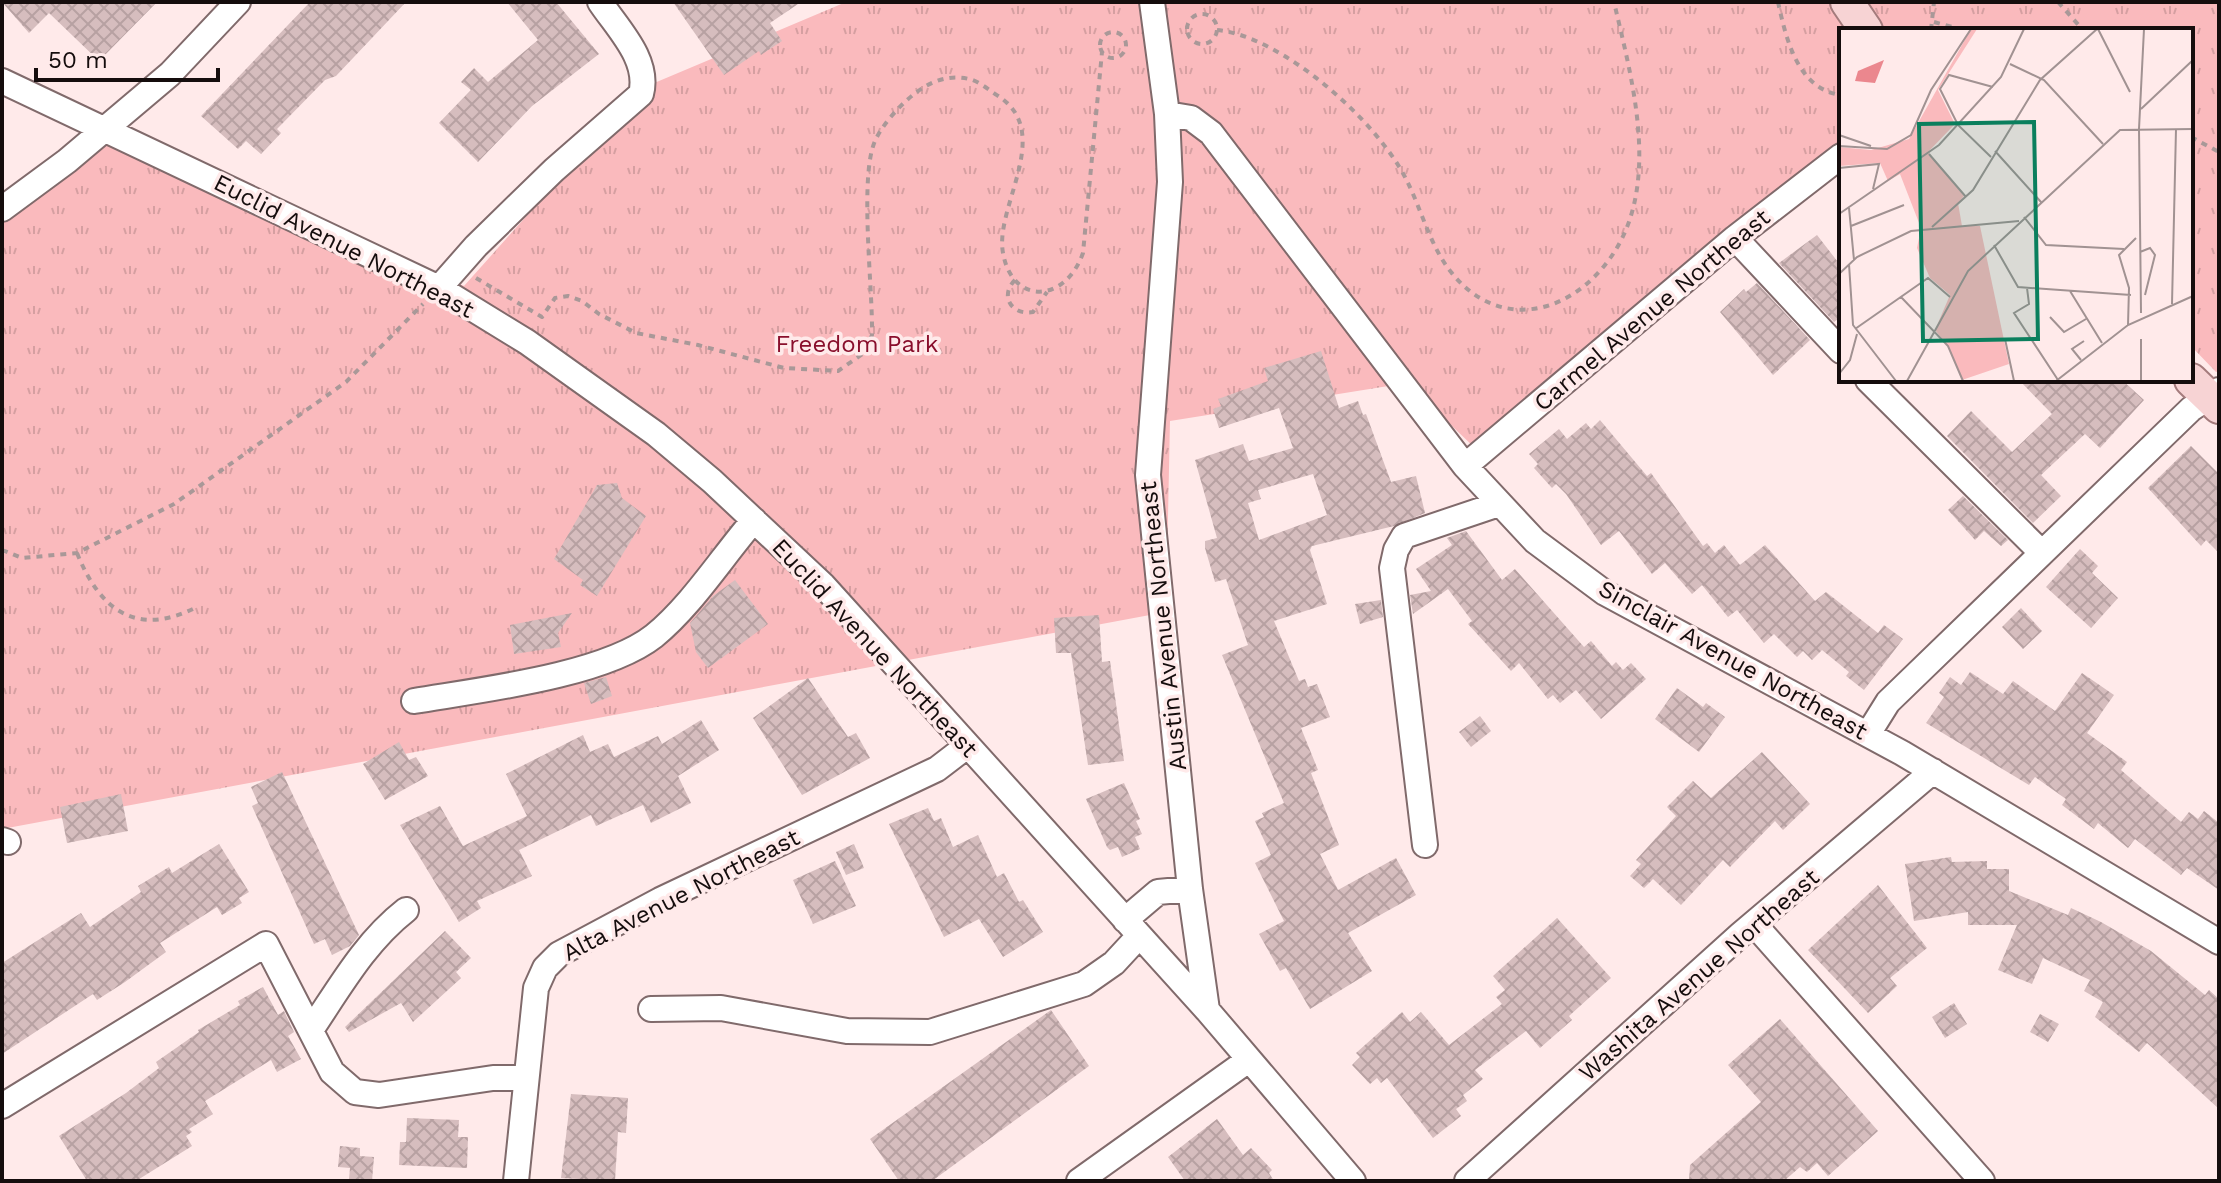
<svg xmlns="http://www.w3.org/2000/svg" width="2221" height="1183" font-family="'Work Sans',sans-serif">
	<style>
		.grass { fill: url(#grass-tufts) }
		.building { fill: url(#building-cross-hatch); fill-rule: evenodd }
		.lines { fill: none; stroke-linecap: round; stroke-linejoin: round }
		.minor-casing { stroke: #806a6b; stroke-width: 28 }
		.major-casing { stroke: #a47b7c; stroke-width: 36 }
		.path { stroke: #a99898; stroke-width: 4; stroke-dasharray: 6 6; stroke-linecap: butt }
		.minor { stroke: #fff; stroke-width: 24 }
		.major { stroke: #f7d3d4; stroke-width: 32 }
		.labels { text-anchor: middle; stroke-width: 7; stroke-linejoin: round; paint-order: stroke }
		.street-label { font-size: 24px; fill: #150d0d; stroke: #ffeaea }
		.park-label { font-size: 24px; fill: #890f2c; stroke: #ffeaea }
		.inset-road { fill: none; stroke: #a19292; stroke-width: 2 }
		.view { fill: #0a7f5d; fill-opacity: 0.15; stroke: #0a7f5d; stroke-width: 4 }
		.inset-edge { fill: none; stroke: #150d0d; stroke-width: 4 }
	</style>
	<defs>
		<pattern id="grass-tufts" width="24" height="20" patternUnits="userSpaceOnUse" patternTransform="scale(2)"><rect width="24" height="20" fill="#fababd"/><path d="M3 7l-1-3M5 7V3M7 7l1-3M15 17l-1-3M17 17v-4M19 17l1-3" fill="none" stroke="#d59fa1"/></pattern>
		<pattern id="building-cross-hatch" width="8" height="8" patternUnits="userSpaceOnUse" patternTransform="scale(2)"><rect width="8" height="8" fill="#d6bdbe"/><path d="M0 0l8 8M0 8l8-8" fill="none" stroke="#b7a1a2"/></pattern>
	</defs>
	<rect width="100%" height="100%" fill="#ffeaea"/>
	<path class="grass" d="M 846,2 L 2214,2 L 2219,4 L 2219,371 L 2216,372 L 2191,346 L 2191,30 L 1841,30 L 1841,154 L 1476,449 L 1407,383 L 1170,421 L 1166,612 L 2,829 L 2,204 L 103,125 L 464,286 L 640,89 Z"/>
	<path class="building" d="M 2,2 L 157,2 L 99,61 L 49,13 L 29,33 Z
		M 310,2 L 406,2 L 336,76 L 325,80 L 277,129 L 281,133 L 261,154 L 246,141 L 238,149 L 201,116 Z
		M 507,2 L 556,2 L 599,54 L 532,106 L 478,162 L 439,123 L 471,90 L 461,82 L 474,68 L 488,82 L 538,40 Z
		M 673,2 L 801,2 L 770,23 L 782,41 L 761,55 L 759,51 L 724,75 Z
		M 1817,235 L 1841,266 L 1841,317 L 1834,322 L 1779,263 Z
		M 1757,283 L 1810,340 L 1773,375 L 1720,312 L 1744,289 L 1746,292 Z
		M 1321,351 L 1339,408 L 1358,401 L 1363,415 L 1366,414 L 1391,482 L 1416,476 L 1425,513 L 1394,526 L 1312,546 L 1310,550 L 1327,604 L 1274,621 L 1299,681 L 1305,679 L 1308,687 L 1317,684 L 1330,717 L 1301,728 L 1318,770 L 1311,773 L 1339,845 L 1320,854 L 1338,890 L 1396,858 L 1416,895 L 1348,933 L 1372,971 L 1310,1009 L 1286,968 L 1280,971 L 1259,934 L 1284,921 L 1255,863 L 1271,855 L 1255,821 L 1264,817 L 1262,813 L 1284,803 L 1222,655 L 1248,645 L 1226,579 L 1215,582 L 1205,548 L 1205,541 L 1217,538 L 1195,460 L 1243,444 L 1249,461 L 1293,448 L 1279,408 L 1219,428 L 1213,409 L 1221,406 L 1218,399 L 1268,381 L 1264,368 ZM 1313,474 L 1327,515 L 1259,540 L 1248,503 L 1261,499 L 1258,490 Z
		M 2019,380 L 2122,380 L 2144,400 L 2100,448 L 2085,434 L 2041,475 L 2061,496 L 2033,523 L 1947,436 L 1971,411 L 2012,452 L 2052,414 Z
		M 1600,420 L 1647,476 L 1651,473 L 1703,546 L 1707,543 L 1715,553 L 1724,545 L 1740,565 L 1765,545 L 1815,601 L 1826,592 L 1878,633 L 1884,625 L 1903,639 L 1864,690 L 1846,676 L 1849,672 L 1822,650 L 1812,660 L 1803,651 L 1797,657 L 1774,634 L 1764,643 L 1737,610 L 1728,617 L 1702,585 L 1692,594 L 1665,563 L 1652,574 L 1619,531 L 1601,545 L 1566,494 L 1556,484 L 1552,488 L 1534,468 L 1538,464 L 1529,454 L 1559,429 L 1567,439 L 1586,423 L 1591,429 Z
		M 2191,446 L 2219,474 L 2219,553 L 2206,540 L 2201,546 L 2148,488 Z
		M 617,483 L 622,498 L 646,516 L 597,596 L 580,585 L 583,580 L 554,559 L 597,485 Z
		M 1963,496 L 2008,540 L 2001,546 L 1984,531 L 1975,540 L 1948,510 Z
		M 1466,531 L 1502,580 L 1515,569 L 1584,647 L 1591,641 L 1612,666 L 1616,662 L 1623,670 L 1631,663 L 1646,679 L 1601,719 L 1576,690 L 1560,703 L 1553,695 L 1548,699 L 1519,663 L 1511,671 L 1468,624 L 1472,621 L 1448,589 L 1413,614 L 1410,595 L 1431,591 L 1416,569 L 1452,545 L 1447,538 Z
		M 2080,549 L 2098,566 L 2092,573 L 2118,598 L 2091,628 L 2046,587 Z
		M 735,580 L 768,624 L 708,668 L 696,652 L 690,623 L 713,596 Z
		M 1381,600 L 1383,617 L 1360,624 L 1355,604 Z
		M 2021,608 L 2042,631 L 2023,649 L 2002,627 Z
		M 572,613 L 558,633 L 561,647 L 514,654 L 510,625 Z
		M 1099,615 L 1102,662 L 1110,661 L 1124,761 L 1088,765 L 1071,653 L 1056,653 L 1054,618 Z
		M 1970,672 L 2003,694 L 2013,681 L 2055,711 L 2082,673 L 2114,695 L 2087,733 L 2127,762 L 2121,770 L 2181,822 L 2189,812 L 2198,819 L 2204,811 L 2219,823 L 2219,890 L 2187,868 L 2181,875 L 2135,839 L 2128,848 L 2098,823 L 2094,829 L 2062,805 L 2066,799 L 2035,777 L 2029,785 L 1926,723 L 1944,697 L 1939,693 L 1950,677 L 1961,685 Z
		M 606,677 L 612,696 L 591,704 L 584,683 Z
		M 808,678 L 848,737 L 856,733 L 870,758 L 802,795 L 753,718 Z
		M 1677,688 L 1703,707 L 1706,703 L 1725,717 L 1699,752 L 1655,719 Z
		M 1480,716 L 1491,731 L 1471,747 L 1459,732 Z
		M 701,720 L 719,750 L 678,776 L 691,803 L 651,823 L 643,805 L 596,826 L 591,815 L 519,850 L 532,876 L 477,901 L 481,908 L 459,922 L 400,825 L 440,806 L 463,846 L 527,816 L 506,774 L 583,735 L 590,752 L 608,744 L 614,757 L 658,736 L 662,744 Z
		M 399,742 L 409,760 L 416,757 L 428,776 L 385,800 L 363,764 Z
		M 1762,752 L 1810,804 L 1783,830 L 1775,821 L 1730,867 L 1723,860 L 1681,905 L 1653,879 L 1644,888 L 1630,876 L 1641,864 L 1636,860 L 1676,816 L 1667,807 L 1693,781 L 1711,798 Z
		M 282,772 L 359,935 L 350,946 L 332,955 L 325,939 L 314,944 L 252,806 L 258,803 L 251,787 Z
		M 1124,783 L 1140,819 L 1136,821 L 1142,834 L 1135,837 L 1140,849 L 1122,857 L 1118,847 L 1110,850 L 1107,847 L 1086,799 Z
		M 121,794 L 128,831 L 67,843 L 60,807 Z
		M 928,808 L 934,821 L 941,818 L 953,847 L 978,835 L 997,877 L 1004,873 L 1019,902 L 1023,900 L 1043,932 L 1003,957 L 979,919 L 944,937 L 889,824 Z
		M 219,844 L 249,892 L 239,898 L 242,903 L 222,915 L 217,907 L 160,943 L 166,952 L 125,982 L 97,1000 L 93,994 L 2,1054 L 2,963 L 81,913 L 90,927 L 141,892 L 138,886 L 169,867 L 172,873 Z
		M 854,844 L 864,868 L 846,875 L 836,852 Z
		M 1951,857 L 1952,862 L 1987,861 L 1987,869 L 2009,869 L 2009,891 L 2068,915 L 2071,908 L 2101,922 L 2151,951 L 2205,995 L 2209,990 L 2219,999 L 2219,1109 L 2147,1043 L 2139,1052 L 2095,1017 L 2103,1002 L 2084,991 L 2090,980 L 2043,958 L 2032,984 L 1998,970 L 2017,925 L 1968,925 L 1968,912 L 1914,921 L 1905,864 Z
		M 835,861 L 856,906 L 813,924 L 793,880 Z
		M 1878,885 L 1927,948 L 1890,978 L 1897,986 L 1868,1013 L 1808,950 Z
		M 1557,918 L 1611,978 L 1569,1016 L 1572,1020 L 1540,1048 L 1526,1031 L 1475,1070 L 1483,1079 L 1463,1095 L 1467,1101 L 1456,1109 L 1461,1116 L 1433,1138 L 1387,1078 L 1381,1083 L 1377,1078 L 1370,1084 L 1352,1065 L 1360,1057 L 1356,1053 L 1402,1012 L 1410,1022 L 1421,1012 L 1449,1045 L 1502,1004 L 1496,997 L 1505,990 L 1493,976 Z
		M 445,931 L 471,958 L 456,972 L 461,978 L 413,1022 L 401,1003 L 349,1032 L 345,1027 Z
		M 263,987 L 278,1015 L 284,1011 L 294,1032 L 288,1036 L 301,1059 L 277,1072 L 271,1060 L 205,1101 L 213,1114 L 189,1129 L 192,1132 L 186,1136 L 192,1146 L 136,1181 L 87,1181 L 59,1136 L 126,1093 L 159,1068 L 156,1062 L 199,1032 L 198,1030 L 240,1005 L 238,1001 Z
		M 1954,1003 L 1967,1024 L 1945,1038 L 1932,1017 Z
		M 1051,1010 L 1089,1066 L 932,1181 L 899,1181 L 870,1139 Z
		M 2040,1014 L 2059,1024 L 2048,1042 L 2030,1032 Z
		M 1780,1019 L 1878,1131 L 1828,1176 L 1817,1163 L 1807,1172 L 1800,1167 L 1784,1181 L 1689,1181 L 1690,1165 L 1761,1102 L 1728,1065 Z
		M 571,1094 L 628,1098 L 626,1133 L 618,1132 L 615,1181 L 561,1178 Z
		M 407,1118 L 459,1120 L 458,1137 L 468,1137 L 467,1168 L 399,1165 L 400,1142 L 406,1142 Z
		M 1217,1119 L 1243,1155 L 1251,1148 L 1272,1170 L 1269,1173 L 1274,1181 L 1185,1181 L 1168,1157 Z
		M 340,1146 L 360,1148 L 360,1156 L 374,1157 L 372,1181 L 349,1179 L 350,1168 L 338,1167 Z"/>
	<g class="lines">
		<defs>
			<path id="minor" d="M 1152,2 L 1167,114 L 1170,182 L 1148,475 L 1190,889 L 1207,1010
				M 2,81 L 439,288 L 527,342 L 656,434 L 712,481 L 823,585 L 1207,1010 L 1353,1181
				M 1167,114 L 1191,118 L 1211,133 L 1465,466 L 1535,541 L 1605,593 L 1902,753 L 2219,942
				M 2,209 L 67,161 L 170,74 L 238,2
				M 1735,238 L 1841,351
				M 439,288 L 476,246 L 554,170 L 641,94 C 650,60 618,29 600,2
				M 1868,380 L 2042,553
				M 1465,466 L 1735,238 L 1841,156
				M 414,701 C 479,690 603,676 654,636 C 692,605 722,557 754,520
				M 1868,734 L 1888,702 L 2191,409 L 2219,390
				M 2,840 L 8,842
				M 1425,845 L 1392,568 L 1396,550 L 1404,536 L 1499,504
				M 1125,920 L 1158,892 L 1190,889
				M 1754,924 L 1982,1181
				M 651,1009 L 721,1008 L 847,1031 L 930,1032 L 1084,984 L 1114,963 L 1139,936
				M 311,1030 C 340,987 365,942 406,910
				M 2,1106 L 266,944 L 332,1072 L 355,1092 L 379,1095 L 493,1078 L 526,1078
				M 516,1181 L 536,988 L 545,968 L 559,954 L 660,900 L 937,769 L 967,746
				M 1079,1181 L 1247,1061
				M 1467,1181 L 1740,935 L 1933,771"/>
			<path id="major" d="M 1847,2 L 1866,30
				M 2191,380 L 2219,407"/>
		</defs>
		<use href="#minor" class="minor-casing"/>
		<use href="#major" class="major-casing"/>
		<path class="path" d="M 1778,2 C 1786,38 1797,89 1841,95
			M 2058,2 L 2083,30
			M1187 29a15 15 0 1 1 30 0a15 15 0 1 1-30 0Z
			M 1934,22 L 1963,30
			M 1217,30 C 1282,36 1377,121 1406,179 C 1421,208 1430,246 1451,272 C 1496,329 1563,317 1605,265 C 1664,192 1633,84 1614,2
			M 1931,30 L 1934,2
			M1100 45a13 13 0 1 1 26 0a13 13 0 1 1-26 0Z
			M 2191,137 L 2219,152
			M 476,278 L 542,317 L 555,298 L 568,296 L 582,301 L 599,314 L 636,333 L 698,345 L 784,368 L 838,371 L 864,353 L 872,335 C 873,289 859,177 875,141 C 882,125 900,105 913,95 C 929,82 948,74 969,79 C 978,81 988,89 995,94 C 1057,130 994,206 1003,253 C 1012,305 1065,304 1083,253 L 1102,52
			M 1015,280 C 999,296 1012,316 1033,312 L 1047,292
			M 2,550 L 22,558 L 77,553 L 174,504 L 346,382 L 423,304
			M 77,553 C 100,610 136,638 197,607"/>
		<use href="#minor" class="minor"/>
		<use href="#major" class="major"/>
	</g>
	<g class="labels">
		<g class="street-label">
			<text transform="translate(344 246) rotate(27)" y="8">Euclid Avenue Northeast</text>
			<text transform="translate(1652 310) rotate(-40)" y="8">Carmel Avenue Northeast</text>
			<text transform="translate(1163 626) rotate(-96)" y="8">Austin Avenue Northeast</text>
			<text transform="translate(875 648) rotate(47)" y="8">Euclid Avenue Northeast</text>
			<text transform="translate(1733 660) rotate(29)" y="8">Sinclair Avenue Northeast</text>
			<text transform="translate(681 895) rotate(-27)" y="8">Alta Avenue Northeast</text>
			<text transform="translate(1699 975) rotate(-41)" y="8">Washita Avenue Northeast</text>
		</g>
		<g class="park-label">
			<text x="857" y="352">Freedom Park</text>
		</g>
	</g>
	<g transform="translate(1839 28)">
		<rect width="354" height="354" fill="#ffeaea"/>
		<path d="M 132,1 L 138,1 L 99,62 L 116,96 L 89,124 L 125,168 L 119,175 L 123,198 L 141,198 L 170,336 L 123,352 L 110,320 L 96,302 L 111,267 L 91,250 L 78,220 L 82,200 L 61,146 L 49,153 L 41,135 L 0,138 L 0,119 L 32,122 L 70,111 Z" fill="#fababd"/>
		<path d="M 45,32 L 36,55 L 16,53 L 19,43 Z" fill="#eb878e"/>
		<path class="inset-road" d="M 259,1 L 291,64M 171,36 L 205,52 L 264,116M 302,81 L 354,32M 0,107 L 32,118M 0,118 L 48,121 L 72,107 L 92,62 L 132,1M 156,123 L 202,174M 90,126 L 127,169M 152,129 L 119,97 L 101,61 L 110,47 L 154,59M 0,140 L 40,136 L 34,161M 10,180 L 15,232M 0,186 L 100,117 L 162,49 L 185,1M 185,189 L 207,217 L 285,221M 12,198 L 65,177M 93,199 L 134,162 L 201,52 L 258,1M 155,217 L 179,259 L 292,267M 301,224 L 311,220 L 316,227 L 306,267M 10,236 L 14,297 L 57,353M 0,246 L 18,229 L 72,203 L 180,193M 188,260 L 190,276 L 175,285 L 219,352M 231,263 L 263,315M 62,269 L 109,318 L 124,353M 333,276 L 337,101M 302,285 L 300,101 L 305,1M 211,289 L 225,304 L 247,291M 289,297 L 290,260 L 280,227 L 297,210M 16,301 L 89,250 L 111,269M 166,311 L 175,353M 302,311 L 302,353M 242,332 L 233,321 L 245,313M 0,346 L 11,332 L 18,306M 68,353 L 129,243 L 281,102 L 354,101M 217,353 L 289,297 L 354,268"/>
		<path class="view" d="M 195,94 L 199,311 L 84,313 L 80,96 Z"/>
		<rect width="354" height="354" class="inset-edge"/>
	</g>
	<rect width="2221" height="1183" fill="none" stroke="#150d0d" stroke-width="8"/>
	<path d="M36 68v12h182v-12" fill="none" stroke="#150d0d" stroke-width="4"/>
	<text x="48" y="68" font-size="24" fill="#150d0d" stroke="#ffeaea" stroke-width="6" paint-order="stroke">50 m</text>
</svg>
